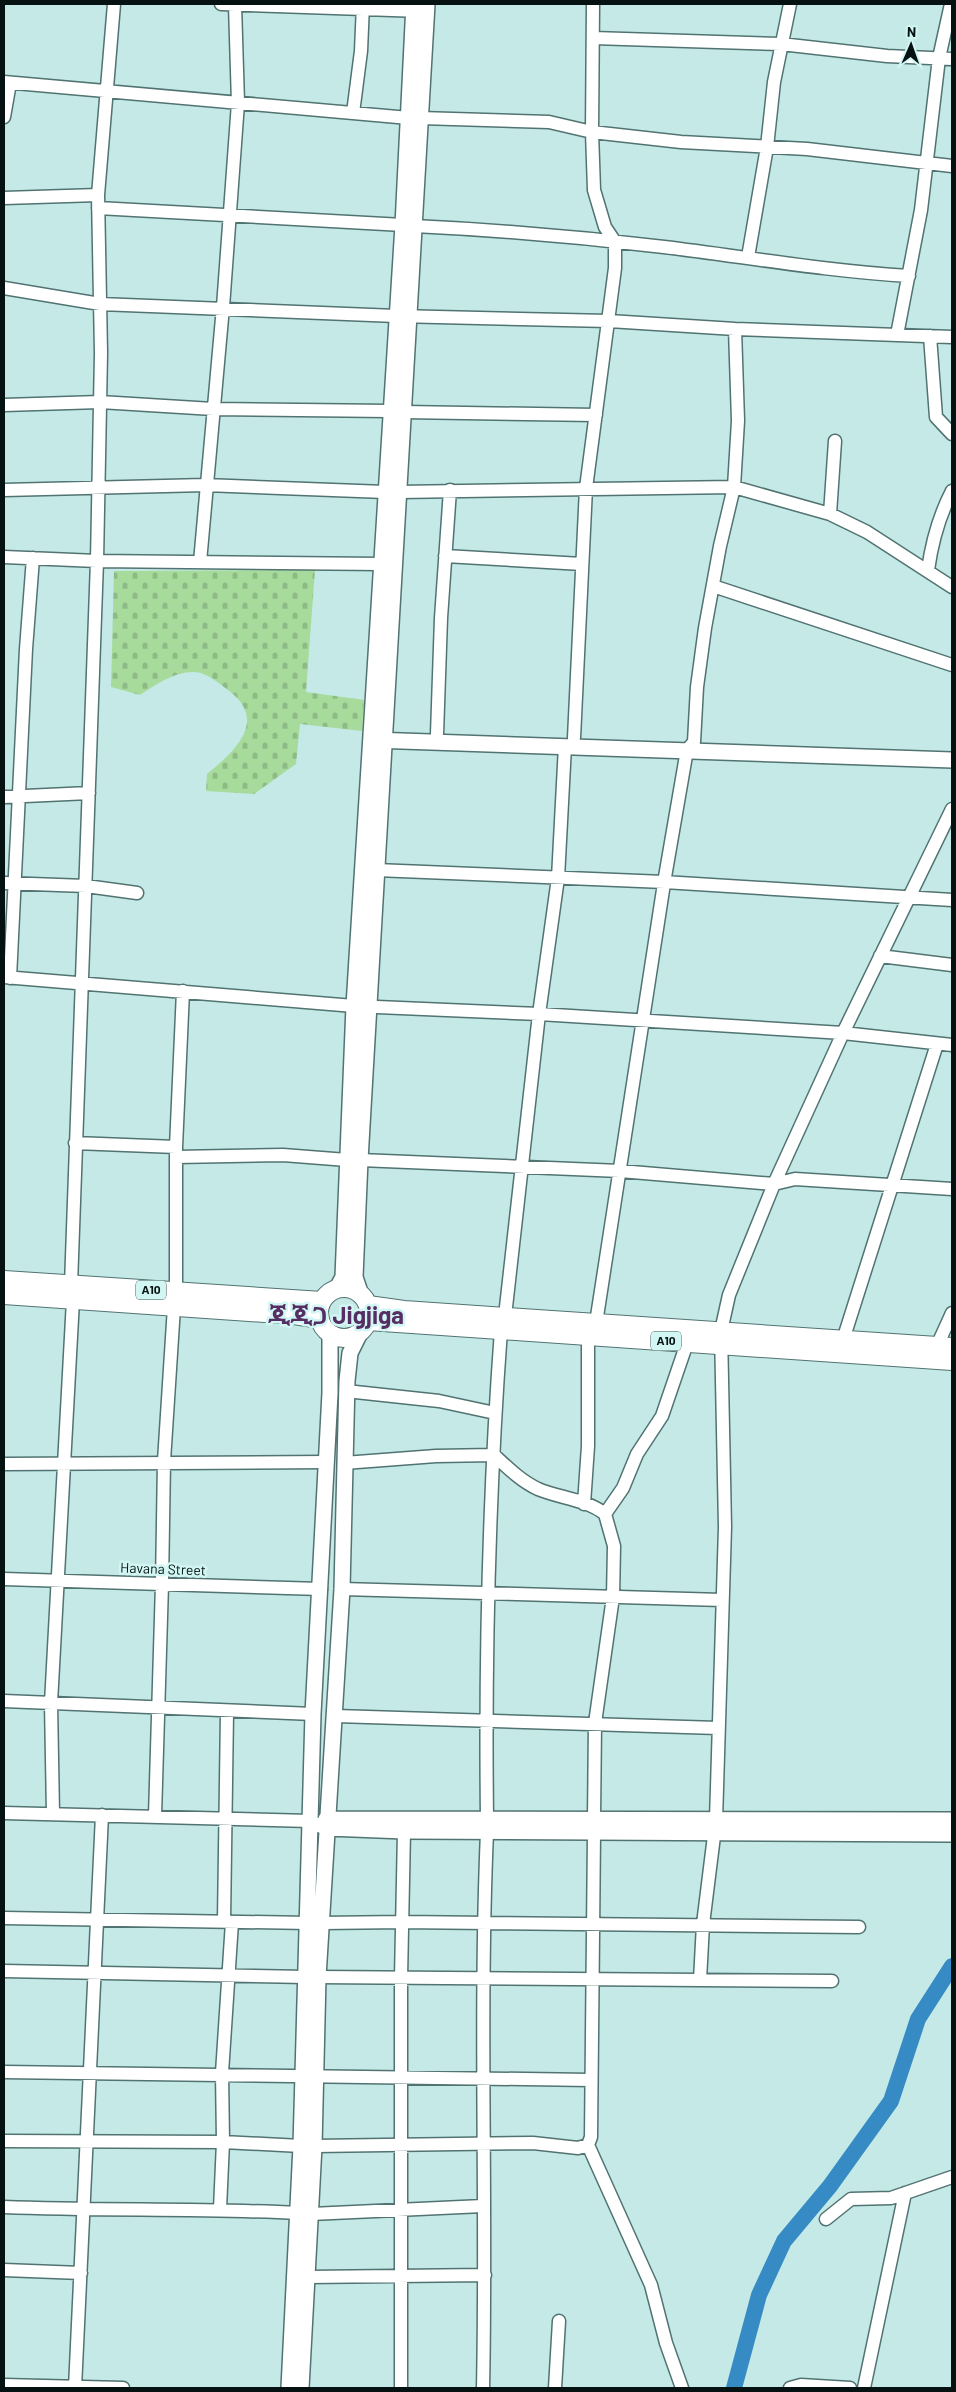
<svg xmlns="http://www.w3.org/2000/svg" width="956" height="2392" font-family="Barlow,'Noto Sans Ethiopic',sans-serif">
	<style>
		.cemetery { fill: url(#cemetery-stones) }
		.lines { fill: none; stroke-linecap: round; stroke-linejoin: round }
		.river { stroke: #368bc4; stroke-width: 16 }
		.minor-casing { stroke: #517371; stroke-width: 15 }
		.major-casing { stroke: #517371; stroke-width: 18 }
		.highway-casing { stroke: #517371; stroke-width: 20 }
		.minor { stroke: #fff; stroke-width: 12 }
		.major { stroke: #fff; stroke-width: 15 }
		.highway { stroke: #fff; stroke-width: 18 }
		.labels { text-anchor: middle; stroke-width: 5; stroke-linejoin: round; paint-order: stroke }
		.shield { fill: #d1f6f3; stroke: #425655; stroke-width: 1 }
		.shield-label { font-size: 12px; font-weight: bold; fill: #051211 }
		.street-label { font-size: 14px; fill: #051211; stroke: #d1f6f3 }
		.town-label { font-size: 24px; font-weight: bold; fill: #572e63; stroke: #d1f6f3 }
	</style>
	<defs>
		<pattern id="cemetery-stones" width="16" height="16" patternUnits="userSpaceOnUse" patternTransform="scale(1.25)"><rect width="16" height="16" fill="#a7db9c"/><path d="M2 7V4a2 2 0 0 1 4 0v3zM10 15v-3a2 2 0 0 1 4 0v3z" fill="#8ebb85"/></pattern>
	</defs>
	<rect width="100%" height="100%" fill="#c4e9e6"/>
	<path class="cemetery" d="M 315,570 L 306,692 L 364,700 L 362,731 L 300,724 L 296,764 L 254,794 L 206,791 L 207,774 C 238,749 270,718 224,687 C 215,680 205,672 193,672 C 174,672 155,685 140,695 L 111,687 L 114,571 Z"/>
	<g class="lines">
		<path class="river" d="M 734,2388 L 759,2295 L 784,2241 L 830,2186 L 891,2101 L 918,2019 L 952,1966"/>
		<defs>
			<path id="minor" d="M 221,4 L 421,11
				M 593,38 L 781,44 L 887,56 L 952,59
				M 4,82 L 409,118
				M 353,113 L 361,51 L 363,4
				M 4,117 L 10,83
				M 420,118 L 549,122 L 592,132 L 681,142 L 807,149 L 952,166
				M 4,198 L 98,195
				M 98,208 L 403,225
				M 414,226 C 498,230 581,237 664,247 C 746,257 827,271 909,276
				M 748,257 L 767,147 L 774,82 L 790,4
				M 4,288 L 100,304 L 396,316 L 609,321 L 735,329 L 952,337
				M 897,335 L 921,210 L 939,58 L 951,4
				M 930,336 L 936,417 L 952,434
				M 4,405 L 100,402 L 213,409 L 390,411
				M 404,412 L 596,415
				M 4,490 L 205,485 L 385,492
				M 399,492 L 734,487 L 830,514 L 867,532 L 952,587
				M 830,514 L 835,441
				M 445,556 L 582,564
				M 4,557 L 97,561 L 381,564
				M 200,562 L 223,307 L 238,103 L 235,5
				M 928,570 C 932,541 939,516 952,491
				M 713,586 L 952,665
				M 437,734 L 441,618 L 450,490
				M 574,738 L 586,488 L 615,268 L 615,242 L 605,227 L 594,190 L 592,132 L 593,4
				M 4,797 L 89,793
				M 376,870 L 664,882 L 952,900
				M 4,883 L 86,886 L 137,893
				M 880,956 L 952,965
				M 4,977 L 354,1006 L 539,1014 L 843,1033 L 952,1045
				M 10,978 L 26,649 L 33,558
				M 75,1143 L 176,1147
				M 176,1157 L 283,1155 L 347,1160
				M 360,1160 L 620,1171 L 774,1184 L 795,1179 L 952,1189
				M 71,1285 L 97,561 L 101,353 L 98,195 L 114,4
				M 176,1292 L 176,1147 L 183,991
				M 505,1316 L 539,1014 L 558,878 L 565,746
				M 596,1323 L 665,877 L 687,750 L 694,742 L 697,687 L 705,628 L 720,546 L 734,487 L 738,421 L 735,329
				M 843,1340 L 937,1044
				M 937,1346 L 952,1313
				M 346,1391 L 439,1401 L 495,1413
				M 344,1463 L 436,1456 L 494,1455 C 508,1468 521,1481 538,1489 C 559,1498 586,1499 605,1514 L 614,1546 L 613,1597 L 595,1723 L 594,1819
				M 4,1464 L 327,1462
				M 584,1504 L 588,1446 L 588,1336
				M 605,1514 L 623,1488 L 637,1454 L 662,1416 L 687,1343
				M 4,1579 L 321,1589
				M 342,1589 L 722,1600
				M 4,1701 L 313,1714
				M 336,1716 L 718,1728
				M 4,1813 L 310,1821
				M 53,1814 L 51,1703 L 73,1300
				M 155,1816 L 162,1584 L 164,1461 L 174,1307
				M 487,1819 C 485,1656 489,1492 501,1330
				M 594,1832 L 591,2137 L 588,2145 L 651,2285 L 666,2343 L 682,2388
				M 4,1918 L 309,1923
				M 224,1921 L 227,1712
				M 321,1923 L 403,1922 L 859,1927
				M 4,1971 L 306,1977
				M 318,1977 L 832,1981
				M 700,1980 L 703,1924 L 716,1820 L 725,1527 L 721,1331 L 729,1295 L 774,1184 L 843,1033 L 952,809
				M 4,2072 L 591,2080
				M 4,2141 L 223,2142 L 301,2146
				M 314,2146 L 533,2143 L 578,2148 L 588,2145
				M 4,2207 C 102,2211 200,2208 298,2213
				M 220,2209 L 223,2142 L 222,2073 L 232,1922
				M 311,2214 L 483,2206
				M 826,2219 L 851,2199 L 891,2198 L 952,2177
				M 4,2270 L 81,2273
				M 308,2277 L 485,2275
				M 4,2385 L 123,2388
				M 75,2388 L 102,1815
				M 401,2388 L 401,1978 L 404,1831
				M 483,2388 C 487,2203 479,2017 487,1832
				M 555,2388 L 559,2321
				M 790,2388 L 801,2385 L 850,2388
				M 864,2388 L 905,2193"/>
			<path id="major" d="M 373,740 L 952,760
				M 336,1290 L 343,1277 L 354,1006 L 403,225 L 414,4
				M 361,1295 L 355,1277 L 360,1160 L 427,4
				M 326,1819 L 952,1820
				M 320,1825 L 328,1828 L 404,1831 L 952,1834
				M 289,2388 L 301,2146 L 313,1714 L 330,1393 L 330,1333
				M 301,2388 L 314,2146 L 318,1977 L 342,1589 L 347,1381 L 350,1353 L 360,1333"/>
			<path id="highway" d="M 4,1280 L 322,1301
				M319 1313a25 25 0 1 1 50 0a25 25 0 1 1-50 0Z
				M 4,1295 L 294,1315 L 320,1319
				M 368,1305 L 404,1310 L 952,1347
				M 368,1321 L 952,1361"/>
		</defs>
		<use href="#minor" class="minor-casing"/>
		<use href="#major" class="major-casing"/>
		<use href="#highway" class="highway-casing"/>
		<use href="#minor" class="minor"/>
		<use href="#major" class="major"/>
		<use href="#highway" class="highway"/>
	</g>
	<g class="labels">
		<g class="shield">
			<rect x="136" y="1280.5" width="30" height="19" rx="4"/>
			<rect x="651" y="1331.5" width="30" height="19" rx="4"/>
		</g>
		<g class="shield-label">
			<text x="151" y="1294">A10</text>
			<text x="666" y="1345">A10</text>
		</g>
		<g class="street-label">
			<text transform="translate(163 1569) rotate(2)" y="5">Havana Street</text>
		</g>
		<g class="town-label">
			<text x="336" y="1324">ጂጂጋ Jigjiga</text>
		</g>
	</g>
	<rect width="956" height="2392" fill="none" stroke="#051211" stroke-width="10"/>
	<g transform="translate(911 45) rotate(2)" stroke="#d1f6f3" stroke-width="4" paint-order="stroke">
	<path d="M0-4L9 19L0 12L-9 19Z" fill="#051211"/>
	<text y="-8" font-size="14" font-weight="bold" text-anchor="middle" fill="#051211">N</text>
	</g>
</svg>
